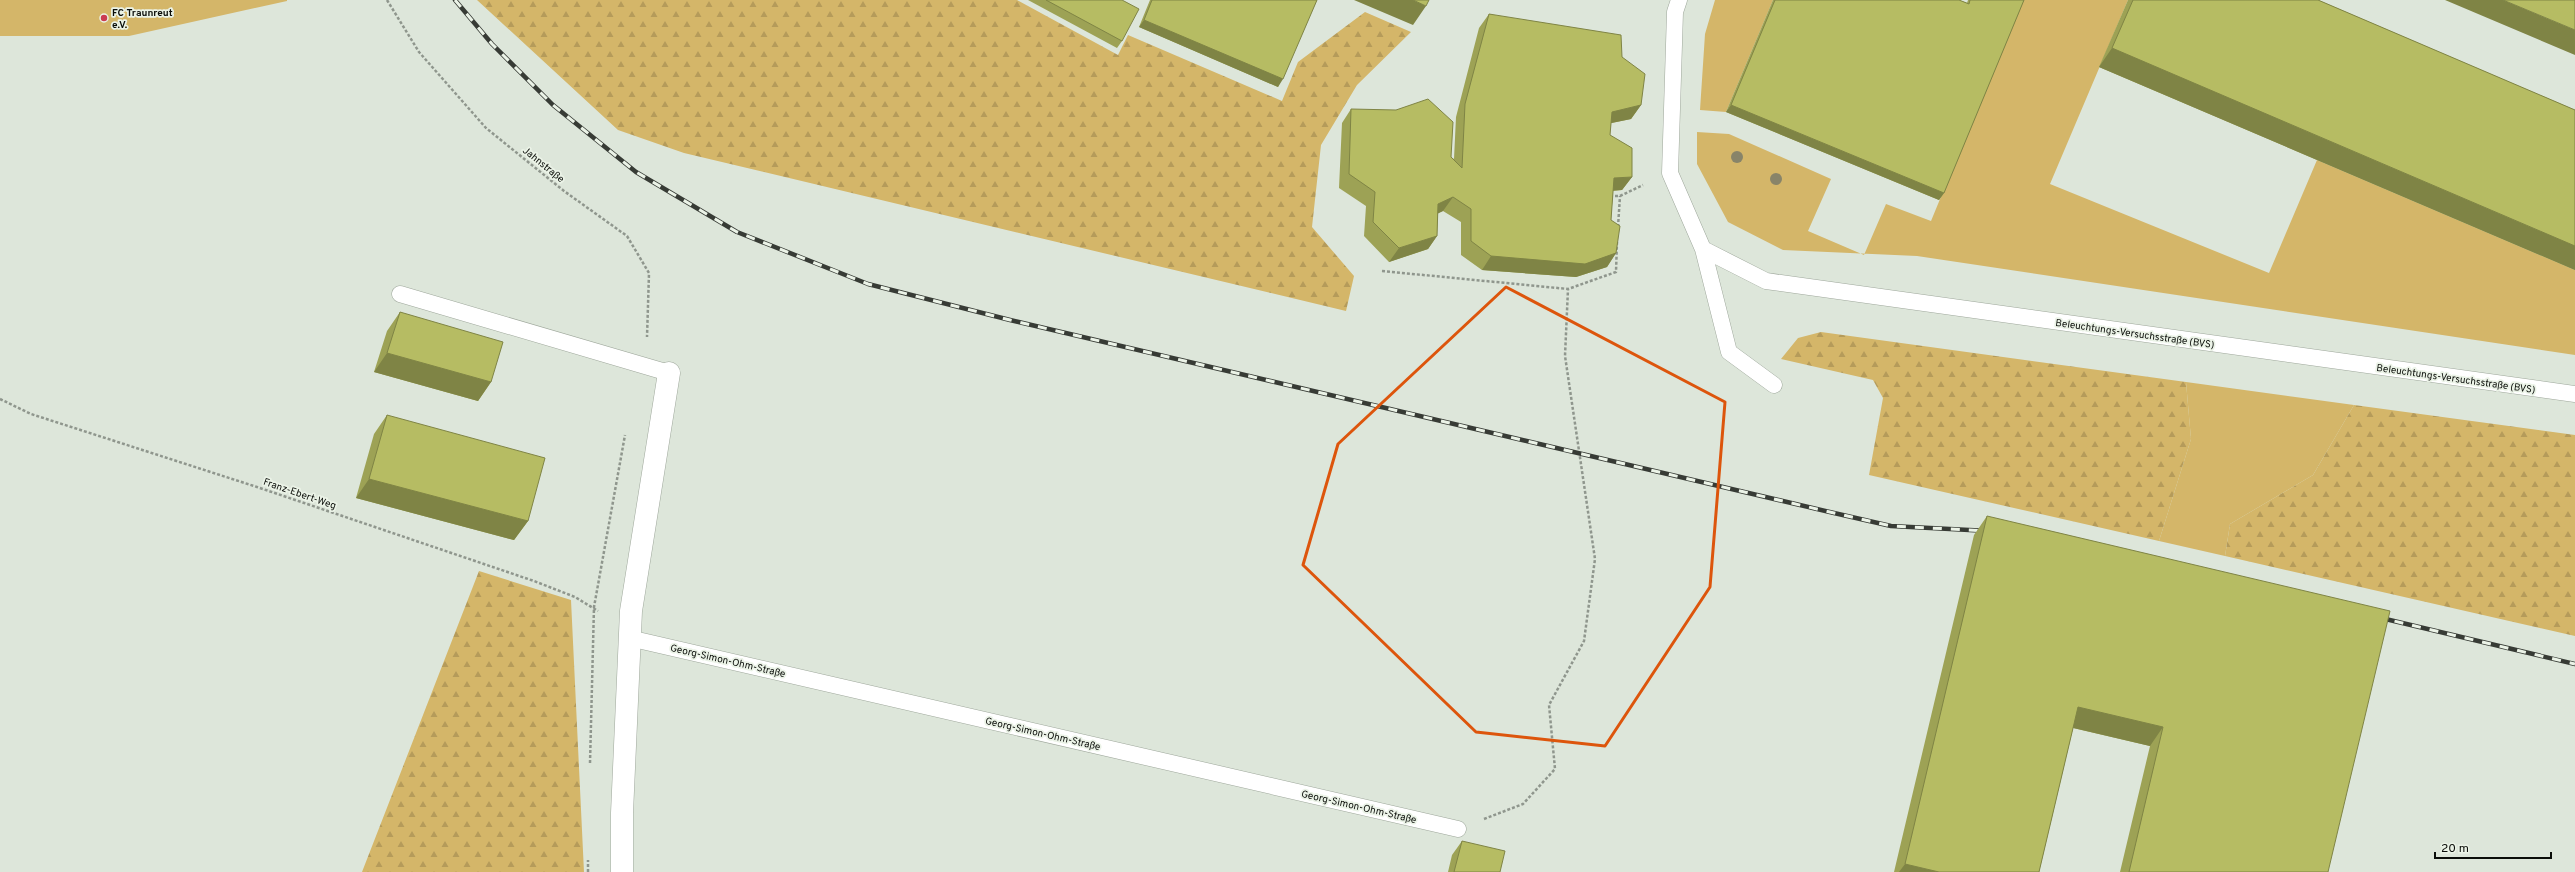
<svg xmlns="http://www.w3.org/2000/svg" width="2575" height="872" font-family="Overpass,sans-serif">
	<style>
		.grass { fill: #d4b669 }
		.forest { fill: url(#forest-firs) }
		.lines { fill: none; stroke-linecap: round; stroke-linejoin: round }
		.service-casing { stroke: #9ea79b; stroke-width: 17 }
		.minor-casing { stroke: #9ea79b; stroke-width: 23 }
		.path { stroke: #8f968d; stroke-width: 2.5; stroke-dasharray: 3 2; stroke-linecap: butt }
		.service { stroke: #fff; stroke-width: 16 }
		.minor { stroke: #fff; stroke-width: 22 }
		.rail-casing { stroke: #373b35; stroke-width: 4.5 }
		.rail { stroke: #ebf3e7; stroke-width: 3; stroke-dasharray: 9; stroke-linecap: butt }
		.tree { fill: #888469 }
		.wall { fill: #9da255 }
		.shaded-wall { fill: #7f8445 }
		.building { fill: #b6bc63; stroke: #7f8445 }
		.marked { fill: none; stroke: #dd550c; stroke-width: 3; stroke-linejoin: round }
		.poi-dot { fill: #cb3b51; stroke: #ebf3e7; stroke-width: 1.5 }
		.labels { text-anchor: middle; stroke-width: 3.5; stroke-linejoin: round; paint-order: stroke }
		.poi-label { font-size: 10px; font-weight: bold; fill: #0a0d09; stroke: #ebf3e7; text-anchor: start }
		.street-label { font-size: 10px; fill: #0a0d09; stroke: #ebf3e7 }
	</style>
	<defs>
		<pattern id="forest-firs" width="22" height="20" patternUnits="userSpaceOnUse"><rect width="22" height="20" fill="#d4b669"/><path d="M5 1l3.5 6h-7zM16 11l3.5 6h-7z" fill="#b59b5a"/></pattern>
	</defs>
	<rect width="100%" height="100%" fill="#dde6da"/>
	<path class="grass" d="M 0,0 L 287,0 L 287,1 L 129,36 L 0,36 Z
		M 1715,0 L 1773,0 L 1726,112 L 1700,110 L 1705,34 Z
		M 2022,0 L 2128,0 L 2050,184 L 2269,273 L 2317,160 L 2575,270 L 2575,355 L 1917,256 L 1783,250 L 1728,222 L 1697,164 L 1697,132 L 1729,134 L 1831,179 L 1808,231 L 1864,255 L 1886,204 L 1931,221 Z
		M 2186,382 L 2354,405 L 2313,475 L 2230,524 L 2225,556 L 2159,541 L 2191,439 Z"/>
	<path class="forest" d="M 477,0 L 1017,0 L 1118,55 L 1128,35 L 1282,101 L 1298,62 L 1365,12 L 1411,32 L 1357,85 L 1321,145 L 1312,227 L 1354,276 L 1346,311 L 684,153 L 618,130 Z
		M 1821,332 L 2186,382 L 2191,439 L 2159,541 L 1869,475 L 1883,398 L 1873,380 L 1781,359 L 1798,338 Z
		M 2354,405 L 2575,435 L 2575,636 L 2225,556 L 2230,524 L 2313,475 Z
		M 479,571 L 571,600 L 584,872 L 362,872 Z"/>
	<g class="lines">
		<defs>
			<path id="service" d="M 1679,0 L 1675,12 L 1670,173 L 1703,249 L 1729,352 L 1774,385
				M 1703,249 L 1766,281 L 2575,394
				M 400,294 L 669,373
				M 629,638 L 1458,829"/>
			<path id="minor" d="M 622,872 L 622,813 L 631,611 L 669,373"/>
		</defs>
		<use href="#service" class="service-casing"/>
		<use href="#minor" class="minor-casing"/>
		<path class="path" d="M 387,0 L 419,52 L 486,128 L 564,191 L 627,236 L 649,273 L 647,337
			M 1610,196 L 1620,196 L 1643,185
			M 1618,227 L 1620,196
			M 1382,271 L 1568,289 L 1616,272 L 1617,242
			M 0,399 L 31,414 L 257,487 L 534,581 L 575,597 L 598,611
			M 590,763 L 594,607 L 625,435
			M 1484,819 L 1523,804 L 1555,769 L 1549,705 L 1584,641 L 1595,559 L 1565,356 L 1568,289
			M 588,872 L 588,860"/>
		<use href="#service" class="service"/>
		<use href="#minor" class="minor"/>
		<defs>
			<path id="rail" d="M 455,0 L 492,44 L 553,105 L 636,172 L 737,232 L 868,284 L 1010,320 L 1834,513 L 1891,526 L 1989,531
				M 2377,617 L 2575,664"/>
		</defs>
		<use href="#rail" class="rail-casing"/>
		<use href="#rail" class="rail"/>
	</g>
	<g class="tree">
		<circle cx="1737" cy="157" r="6"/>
		<circle cx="1776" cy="179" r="6"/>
	</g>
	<path class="wall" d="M 1028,0 L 1122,0 L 1122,41 L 1117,48 Z
		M 1150,0 L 1317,0 L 1278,87 L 1139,27 Z
		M 1773,0 L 1959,0 L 1967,3 L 1968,0 L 2024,0 L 1944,193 L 1939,200 L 1726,112 Z
		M 2128,0 L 2318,0 L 2575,110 L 2575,270 L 2099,67 Z
		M 1489,14 L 1622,57 L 1641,105 L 1631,119 L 1611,123 L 1610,135 L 1632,177 L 1622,190 L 1613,191 L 1611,220 L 1616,253 L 1607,267 L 1576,277 L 1482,270 L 1461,255 L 1461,222 L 1443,211 L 1438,213 L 1437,236 L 1428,249 L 1389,262 L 1364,236 L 1366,206 L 1339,188 L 1342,123 L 1351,109 L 1451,157 L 1454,159 L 1456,117 L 1479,28 Z
		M 400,312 L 491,382 L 478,401 L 374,372 L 387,331 Z
		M 387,415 L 528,521 L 514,540 L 356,498 L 374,434 Z
		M 1987,516 L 2328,872 L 2120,872 L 2150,746 L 2073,728 L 2039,872 L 1894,872 L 1974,535 Z
		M 1462,841 L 1500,872 L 1448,872 L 1452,855 Z"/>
	<path class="shaded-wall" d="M 1354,0 L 1413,0 L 1426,6 L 1413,25 Z
		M 2445,0 L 2503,0 L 2575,30 L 2575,55 Z
		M 1144,20 L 1283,79 L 1278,87 L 1139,27 Z
		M 2112,48 L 2575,246 L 2575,270 L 2099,67 Z
		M 1641,105 L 1631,119 L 1602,125 L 1612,112 Z
		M 1731,105 L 1944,193 L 1939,200 L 1726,112 Z
		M 1632,177 L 1622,190 L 1604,191 L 1614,178 Z
		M 1453,197 L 1443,211 L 1429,218 L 1438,204 Z
		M 1437,236 L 1428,249 L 1389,262 L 1399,248 Z
		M 1616,253 L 1607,267 L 1576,277 L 1482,270 L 1491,256 Z
		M 387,353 L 491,382 L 478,401 L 374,372 Z
		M 369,479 L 528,521 L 514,540 L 356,498 Z
		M 2078,707 L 2163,727 L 2150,746 L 2065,726 Z
		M 1905,864 L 1939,872 L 1899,872 Z"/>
	<path class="building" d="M 1046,0 L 1122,0 L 1139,9 L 1122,41 Z
		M 1152,0 L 1317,0 L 1283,79 L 1144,20 Z
		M 1413,0 L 1429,0 L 1426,6 Z
		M 1775,0 L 1959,0 L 1969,4 L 1970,0 L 2024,0 L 1944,193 L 1731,105 Z
		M 2133,0 L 2318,0 L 2575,110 L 2575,246 L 2112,48 Z
		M 2503,0 L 2575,0 L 2575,30 Z
		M 1489,14 L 1621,35 L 1622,57 L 1645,74 L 1641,105 L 1612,112 L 1610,135 L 1632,148 L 1632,177 L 1614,178 L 1611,220 L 1620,226 L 1616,253 L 1585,264 L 1491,256 L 1471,241 L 1471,209 L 1453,197 L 1438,204 L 1437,236 L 1399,248 L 1373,222 L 1375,192 L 1349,174 L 1351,109 L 1396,110 L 1428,99 L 1453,122 L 1451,157 L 1462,168 L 1465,104 Z
		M 400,312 L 503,342 L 491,382 L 387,353 Z
		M 387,415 L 545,458 L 528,521 L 369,479 Z
		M 1987,516 L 2390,611 L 2328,872 L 2129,872 L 2163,727 L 2078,707 L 2039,872 L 1939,872 L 1905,864 Z
		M 1462,841 L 1505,851 L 1500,872 L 1454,872 Z"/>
	<path class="marked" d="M 1506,287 L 1725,402 L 1710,587 L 1605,746 L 1476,732 L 1303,565 L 1338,444 Z"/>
	<circle class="poi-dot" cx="104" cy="18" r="4"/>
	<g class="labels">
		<g class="poi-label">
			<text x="112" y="16">FC Traunreut<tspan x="112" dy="12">e.V.</tspan></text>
		</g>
		<g class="street-label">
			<text transform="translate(544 164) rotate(39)" y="4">Jahnstraße</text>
			<text transform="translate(2135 333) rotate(8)" y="4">Beleuchtungs-Versuchsstraße (BVS)</text>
			<text transform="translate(2456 378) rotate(8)" y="4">Beleuchtungs-Versuchsstraße (BVS)</text>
			<text transform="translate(300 493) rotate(19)" y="4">Franz-Ebert-Weg</text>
			<text transform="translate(728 660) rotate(13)" y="4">Georg-Simon-Ohm-Straße</text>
			<text transform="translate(1043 733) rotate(13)" y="4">Georg-Simon-Ohm-Straße</text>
			<text transform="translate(1359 806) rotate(13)" y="4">Georg-Simon-Ohm-Straße</text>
		</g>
	</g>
	<path d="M2435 852v6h116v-6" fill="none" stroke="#0a0d09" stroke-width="2"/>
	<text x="2441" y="852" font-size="12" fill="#0a0d09" stroke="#ebf3e7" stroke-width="3" paint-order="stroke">20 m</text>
</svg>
